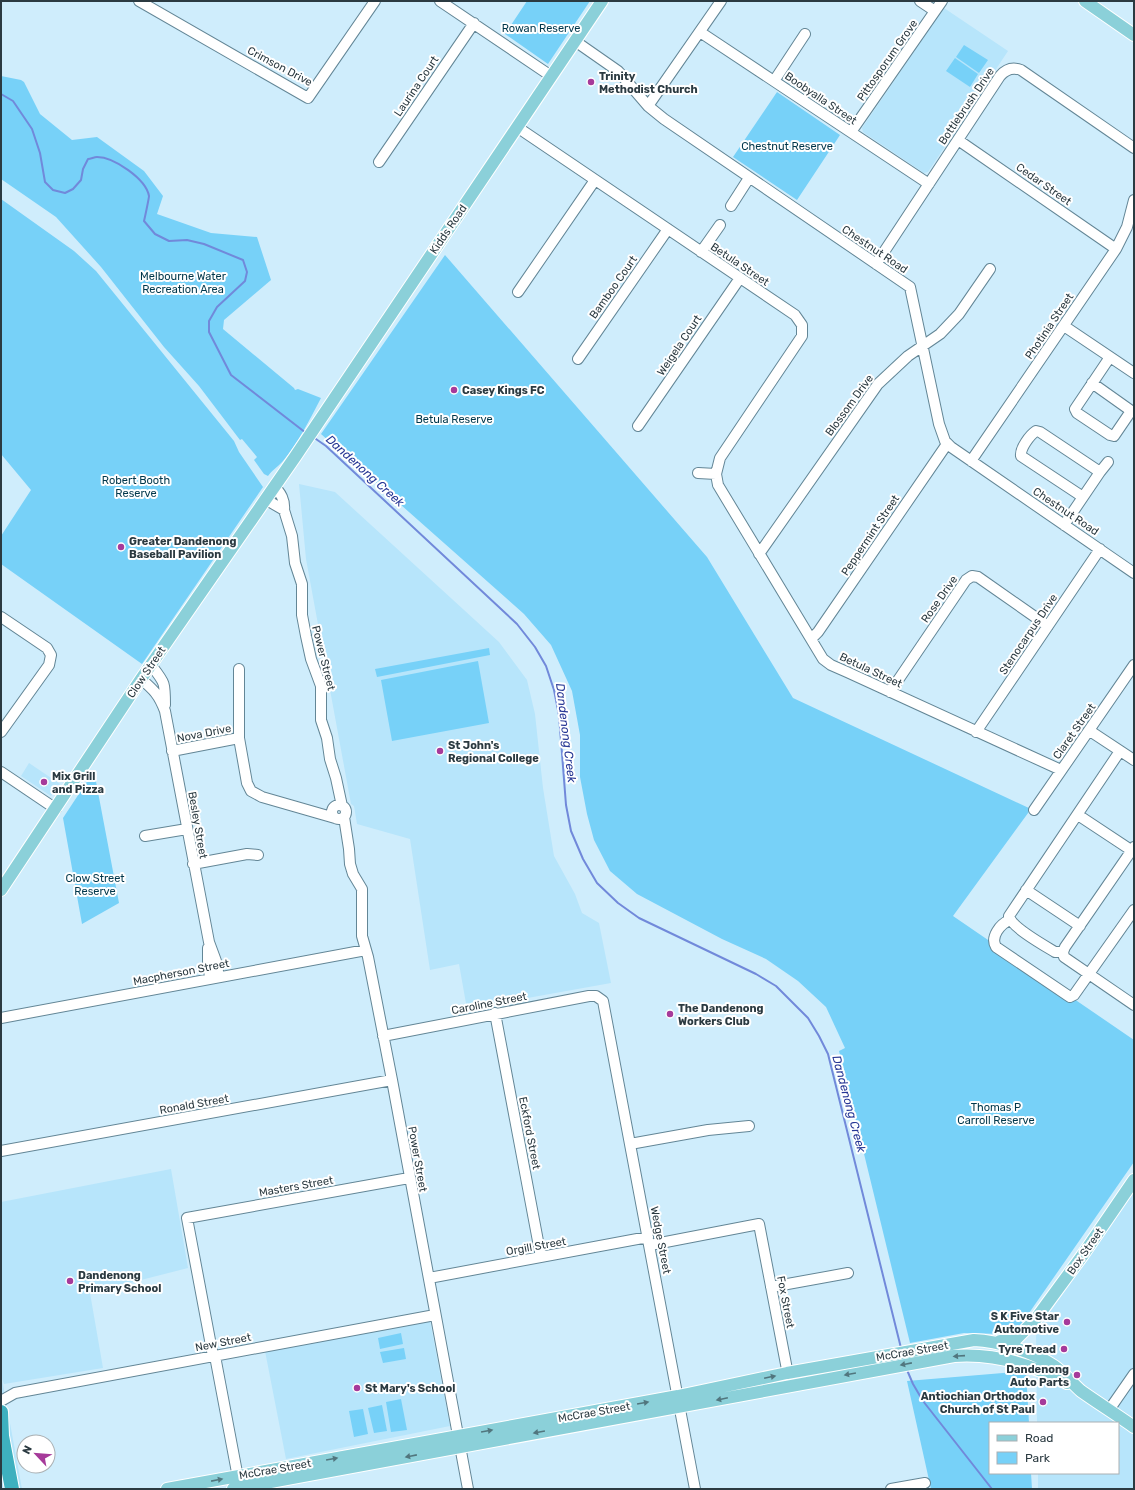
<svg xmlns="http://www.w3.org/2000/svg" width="1135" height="1490" font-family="Rubik,sans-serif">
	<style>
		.built { fill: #b7e5fb }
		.green { fill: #77d1f8 }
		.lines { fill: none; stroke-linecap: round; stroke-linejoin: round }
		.stream { stroke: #7189da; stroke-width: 2 }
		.minor-casing { stroke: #638696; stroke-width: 12 }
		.major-casing { stroke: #fff; stroke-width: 14 }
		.highway-casing { stroke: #fff; stroke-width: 16 }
		.minor { stroke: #fff; stroke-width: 10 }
		.major { stroke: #8bd0d9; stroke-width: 12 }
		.highway { stroke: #3eb0bf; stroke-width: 14 }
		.oneway { fill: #51767e }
		.poi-dot { fill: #a63a9a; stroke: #fff; stroke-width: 1.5 }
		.labels { text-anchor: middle; stroke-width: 4; stroke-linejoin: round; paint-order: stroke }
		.park-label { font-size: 11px; fill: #00374b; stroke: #fff }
		.street-label { font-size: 11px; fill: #2b3a41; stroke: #fff }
		.poi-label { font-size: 11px; font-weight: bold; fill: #2b3a41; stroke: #fff; text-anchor: start }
		.water-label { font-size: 12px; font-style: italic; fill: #273795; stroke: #fff }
	</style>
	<rect width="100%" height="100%" fill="#cfedfc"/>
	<path class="built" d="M 944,8 L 1008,51 L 928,172 L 924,173 L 863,132 L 862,128 Z
		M 299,484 L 335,492 L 499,642 L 527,680 L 535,714 L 543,788 L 554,856 L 575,894 L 582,913 L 599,923 L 611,983 L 467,1009 L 459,964 L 430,970 L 410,839 L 357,824 L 354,806 L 351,804 L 306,559 Z
		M 29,763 L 60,784 L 51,796 L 21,776 Z
		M 171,1169 L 188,1268 L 90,1293 L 103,1368 L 4,1384 L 2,1379 L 22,1489 L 1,1489 L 1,1202 Z
		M 1134,1191 L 1134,1489 L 1038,1489 L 1038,1473 L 1118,1473 L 1118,1423 L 1037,1423 L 1036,1332 Z
		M 430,1321 L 450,1426 L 286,1459 L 265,1351 Z"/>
	<path class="green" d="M 527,1 L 590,1 L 548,64 L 505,34 Z
		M 964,45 L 988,60 L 979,73 L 956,57 Z
		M 955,58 L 978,74 L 970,87 L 946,71 Z
		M 1,76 L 21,80 L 24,82 L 40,114 L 72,140 L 97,137 L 144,171 L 163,196 L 157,214 L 211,233 L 257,237 L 271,280 L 224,320 L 223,329 L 294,388 L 295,390 L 298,389 L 321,398 C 310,419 298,443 283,461 C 278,467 272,470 268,476 L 264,474 L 254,460 L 257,457 L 242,439 L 240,440 L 199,386 L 164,347 L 101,267 L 56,217 L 1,179 Z
		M 777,92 L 840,135 L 797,200 L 733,157 Z
		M 1,199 L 74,251 L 96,271 L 234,441 L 239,452 L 263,487 L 142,664 L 1,564 L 1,536 L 31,490 L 1,454 Z
		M 445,255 L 707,557 L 793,698 L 1031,809 L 953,916 L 1134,1040 L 1134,1162 L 1020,1326 L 1001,1334 L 964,1333 L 910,1343 L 839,1051 L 845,1048 L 826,1007 L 798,981 L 766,959 L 722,939 L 637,894 L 610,871 L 594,840 L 587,814 L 580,777 L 580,735 L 572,691 L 551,645 L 524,614 L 321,434 Z
		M 489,648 L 490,655 L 377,677 L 375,669 Z
		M 478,661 L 489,723 L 392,741 L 381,680 Z
		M 94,771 L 119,903 L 82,924 L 63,818 Z
		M 401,1333 L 403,1344 L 380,1349 L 378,1338 Z
		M 404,1348 L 406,1359 L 383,1363 L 380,1352 Z
		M 1026,1371 L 1029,1423 L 990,1423 L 990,1473 L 1031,1473 L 1032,1489 L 931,1489 L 907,1381 Z
		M 401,1399 L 407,1430 L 391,1432 L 386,1402 Z
		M 382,1405 L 387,1431 L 374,1433 L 368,1408 Z
		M 363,1409 L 368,1434 L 354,1437 L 349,1411 Z"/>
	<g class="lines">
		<path class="stream" d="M 1,94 L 13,101 L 32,129 L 40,153 L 45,182 L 53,190 L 65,193 L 73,189 L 81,180 L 83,169 L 88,159 C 91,159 94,157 97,157 C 114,157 146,179 149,196 C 149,198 145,217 144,221 L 155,234 L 169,241 L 187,240 L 204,244 L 243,260 L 247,272 L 245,281 L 217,307 L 209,321 L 209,332 L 231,375 L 306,433
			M 313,437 L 326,446 L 517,624 L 535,647 L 546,666 L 554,690 L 559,715 L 566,805 L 571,831 L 583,859 L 597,883 L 618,903 L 639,918 L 756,974 L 776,986 L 808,1018 L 819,1036 L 828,1054 L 901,1348
			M 907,1370 L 913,1384 L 923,1401 L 992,1489"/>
		<defs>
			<path id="minor" d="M 139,1 L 308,98 L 375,1
				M 440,1 L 551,76
				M 920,1 L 935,11
				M 700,32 L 929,184
				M 575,41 L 618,71 L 648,106 L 664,119 L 910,287 L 939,424 L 945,441 L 951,447 L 1134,573
				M 774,81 L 805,34
				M 648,106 L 721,1
				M 517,127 L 795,315 L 802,325 L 802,336 L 720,458 L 716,474 L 718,485 L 823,659 L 831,665 L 847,672 L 1061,770
				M 851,132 L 942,1
				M 958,140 L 1116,249
				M 379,162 L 474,23
				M 731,206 L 749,178
				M 701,252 L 720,225
				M 876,264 L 1000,76 C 1006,69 1013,67 1021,70 L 1134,148
				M 518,292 L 595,180
				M 1064,326 L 1134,373
				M 578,359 L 668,229
				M 1092,383 L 1130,410 L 1129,414 L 1114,436 L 1110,435 L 1077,413 L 1075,409 L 1077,406 L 1110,357
				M 638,426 L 740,278
				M 971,461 L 1116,249 L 1127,227 L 1134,200
				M 1100,472 L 1108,462
				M 698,473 L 716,474
				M 274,487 C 281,492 285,501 284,510 L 292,536 L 295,563 L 302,584 L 302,615 L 306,636 L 311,659 L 321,686 L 321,720 L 327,738 L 330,759 L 336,778 L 342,806
				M 265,499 L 284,510
				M 1064,525 L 1100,472 L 1040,432 L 1036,431 C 1030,435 1020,448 1021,456 L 1083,497
				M 759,554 L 878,384 L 908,356 L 940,334 L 959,314 L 990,269
				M 1,617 L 47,648 L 51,655 L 49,665 L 1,732
				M 811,639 L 818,632 L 947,444
				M 151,665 C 165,683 165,682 165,705
				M 141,679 C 154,690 159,695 165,711 L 209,942 L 216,961 L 219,977
				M 890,692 L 966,580 L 972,576 L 978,577 L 1048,626
				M 1090,731 L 1134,760
				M 976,732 L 1100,549
				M 239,738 L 239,669
				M 172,751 L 239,738 L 247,783 L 251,791 L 262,797 L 335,818
				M 1,772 L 56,809
				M332 812a7 7 0 1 1 14 0a7 7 0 1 1-14 0Z
				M 1034,810 L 1134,665
				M 1078,815 L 1134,852
				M 344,817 L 349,849 L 350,864 L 353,874 L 362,889 L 362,936 L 368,957 L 392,1080 L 468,1489
				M 145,836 L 187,829
				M 1134,847 L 1065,947 L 1063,952 L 1064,957 L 1134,1005
				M 193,864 L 247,854 L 258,855
				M 1026,890 L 1080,926
				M 1010,920 C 1000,924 990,937 996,947 L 1070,997 L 1074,995 L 1134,910
				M 208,948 L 208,961 L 210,978
				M 1063,952 L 1055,952 C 1045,946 1011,927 1009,916 L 1120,751
				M 495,1013 L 541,1257
				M 1,1018 L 366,950
				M 383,1036 L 589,996 L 596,996 L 603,1001 L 695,1489
				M 630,1144 L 708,1130 L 749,1126
				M 1,1151 L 392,1080
				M 650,1245 L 759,1224 L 790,1385
				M 429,1278 L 648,1237
				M 771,1287 L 848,1273
				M 213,1356 L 187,1218 L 409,1178
				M 215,1356 L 239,1483
				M 1,1401 L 15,1393 L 435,1315
				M 1109,1410 L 1134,1374
				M 891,1489 L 925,1483"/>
			<path id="major" d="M 1085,1 L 1134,35
				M 1,890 L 141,679 L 295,457 L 602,1
				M 1000,1341 L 1012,1341 L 1016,1339 L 1035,1320 L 1082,1256 L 1134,1180
				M 167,1489 L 678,1396 L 787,1373 L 974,1340 C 998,1341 1034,1352 1054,1366 C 1064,1373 1072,1383 1081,1391 C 1098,1403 1117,1415 1134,1427
				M 233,1489 L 954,1356 C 993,1353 1033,1365 1067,1383"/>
			<path id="highway" d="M 1,1412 L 2,1436 L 12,1489"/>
		</defs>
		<use href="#minor" class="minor-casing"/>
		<use href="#major" class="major-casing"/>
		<use href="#highway" class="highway-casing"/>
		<use href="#minor" class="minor"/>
		<use href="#major" class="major"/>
		<use href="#highway" class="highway"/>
	</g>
	<defs><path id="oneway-solid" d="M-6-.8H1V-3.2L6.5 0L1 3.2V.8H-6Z"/></defs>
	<g class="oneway">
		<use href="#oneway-solid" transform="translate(959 1356) rotate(176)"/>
		<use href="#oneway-solid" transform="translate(906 1364) rotate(169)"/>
		<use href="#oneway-solid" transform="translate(850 1374) rotate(170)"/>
		<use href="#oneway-solid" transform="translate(770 1377) rotate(-12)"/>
		<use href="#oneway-solid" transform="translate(722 1399) rotate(168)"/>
		<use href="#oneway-solid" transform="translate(643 1403) rotate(-10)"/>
		<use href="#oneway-solid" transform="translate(487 1431) rotate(-10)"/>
		<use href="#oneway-solid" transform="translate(539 1432) rotate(170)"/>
		<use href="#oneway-solid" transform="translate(411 1456) rotate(169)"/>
		<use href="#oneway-solid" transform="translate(332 1459) rotate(-10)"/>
		<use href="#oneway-solid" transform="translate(217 1480) rotate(-11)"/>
	</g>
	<g class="poi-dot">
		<circle cx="591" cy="82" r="4"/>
		<circle cx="454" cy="390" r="4"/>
		<circle cx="121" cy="547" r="4"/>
		<circle cx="440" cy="751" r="4"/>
		<circle cx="44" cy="782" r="4"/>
		<circle cx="670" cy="1014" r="4"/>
		<circle cx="70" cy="1281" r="4"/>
		<circle cx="1067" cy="1322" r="4"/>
		<circle cx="1064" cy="1349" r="4"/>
		<circle cx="1077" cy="1375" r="4"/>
		<circle cx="357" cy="1388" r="4"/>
		<circle cx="1043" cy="1402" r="4"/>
	</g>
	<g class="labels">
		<g class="park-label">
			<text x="541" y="32">Rowan Reserve</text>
			<text x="787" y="150">Chestnut Reserve</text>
			<text x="183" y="280">Melbourne Water<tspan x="183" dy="13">Recreation Area</tspan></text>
			<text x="454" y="423">Betula Reserve</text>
			<text x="136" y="484">Robert Booth<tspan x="136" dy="13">Reserve</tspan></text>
			<text x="95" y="882">Clow Street<tspan x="95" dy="13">Reserve</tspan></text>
			<text x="996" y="1111">Thomas P<tspan x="996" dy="13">Carroll Reserve</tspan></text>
		</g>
		<g class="street-label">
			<text transform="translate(887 60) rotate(-55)" y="4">Pittosporum Grove</text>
			<text transform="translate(280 66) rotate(28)" y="4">Crimson Drive</text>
			<text transform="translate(416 86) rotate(-56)" y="4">Laurina Court</text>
			<text transform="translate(821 98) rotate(34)" y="4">Boobyalla Street</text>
			<text transform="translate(966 106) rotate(-56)" y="4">Bottlebrush Drive</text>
			<text transform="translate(1044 184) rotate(35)" y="4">Cedar Street</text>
			<text transform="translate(448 229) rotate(-56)" y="4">Kidds Road</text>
			<text transform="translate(875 249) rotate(34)" y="4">Chestnut Road</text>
			<text transform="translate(740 264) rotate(34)" y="4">Betula Street</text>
			<text transform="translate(613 287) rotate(-55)" y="4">Bamboo Court</text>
			<text transform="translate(1049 326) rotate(-56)" y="4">Photinia Street</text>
			<text transform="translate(679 345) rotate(-56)" y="4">Weigela Court</text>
			<text transform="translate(849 405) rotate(-54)" y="4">Blossom Drive</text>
			<text transform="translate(1066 511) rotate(34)" y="4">Chestnut Road</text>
			<text transform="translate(870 535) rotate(-56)" y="4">Peppermint Street</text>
			<text transform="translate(939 599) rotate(-55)" y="4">Rose Drive</text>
			<text transform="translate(1028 634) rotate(-56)" y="4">Stenocarpus Drive</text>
			<text transform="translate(324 658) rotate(76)" y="4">Power Street</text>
			<text transform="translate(871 670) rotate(25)" y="4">Betula Street</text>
			<text transform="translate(146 672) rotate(-56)" y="4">Clow Street</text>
			<text transform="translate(1074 731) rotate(-55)" y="4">Claret Street</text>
			<text transform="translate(204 733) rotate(-11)" y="4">Nova Drive</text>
			<text transform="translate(198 825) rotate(80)" y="4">Besley Street</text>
			<text transform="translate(181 972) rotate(-11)" y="4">Macpherson Street</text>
			<text transform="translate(489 1003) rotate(-11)" y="4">Caroline Street</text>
			<text transform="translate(194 1104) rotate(-10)" y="4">Ronald Street</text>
			<text transform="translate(530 1133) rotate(79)" y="4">Eckford Street</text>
			<text transform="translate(418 1159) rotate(80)" y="4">Power Street</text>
			<text transform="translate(296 1186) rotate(-10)" y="4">Masters Street</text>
			<text transform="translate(661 1240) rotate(79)" y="4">Wedge Street</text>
			<text transform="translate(536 1246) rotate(-10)" y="4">Orgill Street</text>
			<text transform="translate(1085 1251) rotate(-55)" y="4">Box Street</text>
			<text transform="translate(786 1302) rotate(79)" y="4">Fox Street</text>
			<text transform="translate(223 1342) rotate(-11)" y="4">New Street</text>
			<text transform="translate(912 1351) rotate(-10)" y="4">McCrae Street</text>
			<text transform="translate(594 1412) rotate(-10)" y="4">McCrae Street</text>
			<text transform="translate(275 1469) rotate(-10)" y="4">McCrae Street</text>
		</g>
		<g class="poi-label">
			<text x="599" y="80">Trinity<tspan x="599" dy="13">Methodist Church</tspan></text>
			<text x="462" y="394">Casey Kings FC</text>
			<text x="129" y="545">Greater Dandenong<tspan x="129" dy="13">Baseball Pavilion</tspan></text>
			<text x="448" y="749">St John's<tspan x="448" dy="13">Regional College</tspan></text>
			<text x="52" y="780">Mix Grill<tspan x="52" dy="13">and Pizza</tspan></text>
			<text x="678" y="1012">The Dandenong<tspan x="678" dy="13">Workers Club</tspan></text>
			<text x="78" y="1279">Dandenong<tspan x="78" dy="13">Primary School</tspan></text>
			<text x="1059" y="1320" text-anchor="end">S K Five Star<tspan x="1059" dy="13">Automotive</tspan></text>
			<text x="1056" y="1353" text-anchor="end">Tyre Tread</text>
			<text x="1069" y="1373" text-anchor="end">Dandenong<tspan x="1069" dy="13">Auto Parts</tspan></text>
			<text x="365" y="1392">St Mary's School</text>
			<text x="1035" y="1400" text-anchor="end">Antiochian Orthodox<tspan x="1035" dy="13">Church of St Paul</tspan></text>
		</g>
		<g class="water-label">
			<text transform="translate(365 471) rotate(42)" y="4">Dandenong Creek</text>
			<text transform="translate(566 733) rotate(83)" y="4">Dandenong Creek</text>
			<text transform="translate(849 1104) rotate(75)" y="4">Dandenong Creek</text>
		</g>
	</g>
	<rect width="1135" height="1490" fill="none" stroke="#2b3a41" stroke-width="4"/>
	<rect x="989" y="1422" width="130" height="52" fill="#ffffff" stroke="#aab0b3"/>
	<rect x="997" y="1435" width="20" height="6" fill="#8bd0d9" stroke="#aab0b3"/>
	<text x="1025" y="1442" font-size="12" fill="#2b3a41">Road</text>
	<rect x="997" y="1452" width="20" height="12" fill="#77d1f8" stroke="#aab0b3"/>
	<text x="1025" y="1462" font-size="12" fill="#2b3a41">Park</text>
	<g transform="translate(36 1454) rotate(296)"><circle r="19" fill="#ffffff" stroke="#aab0b3"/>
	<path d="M0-3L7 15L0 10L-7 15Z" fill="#a63a9a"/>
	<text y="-6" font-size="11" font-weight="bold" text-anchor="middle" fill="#2b3a41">N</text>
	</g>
</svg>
